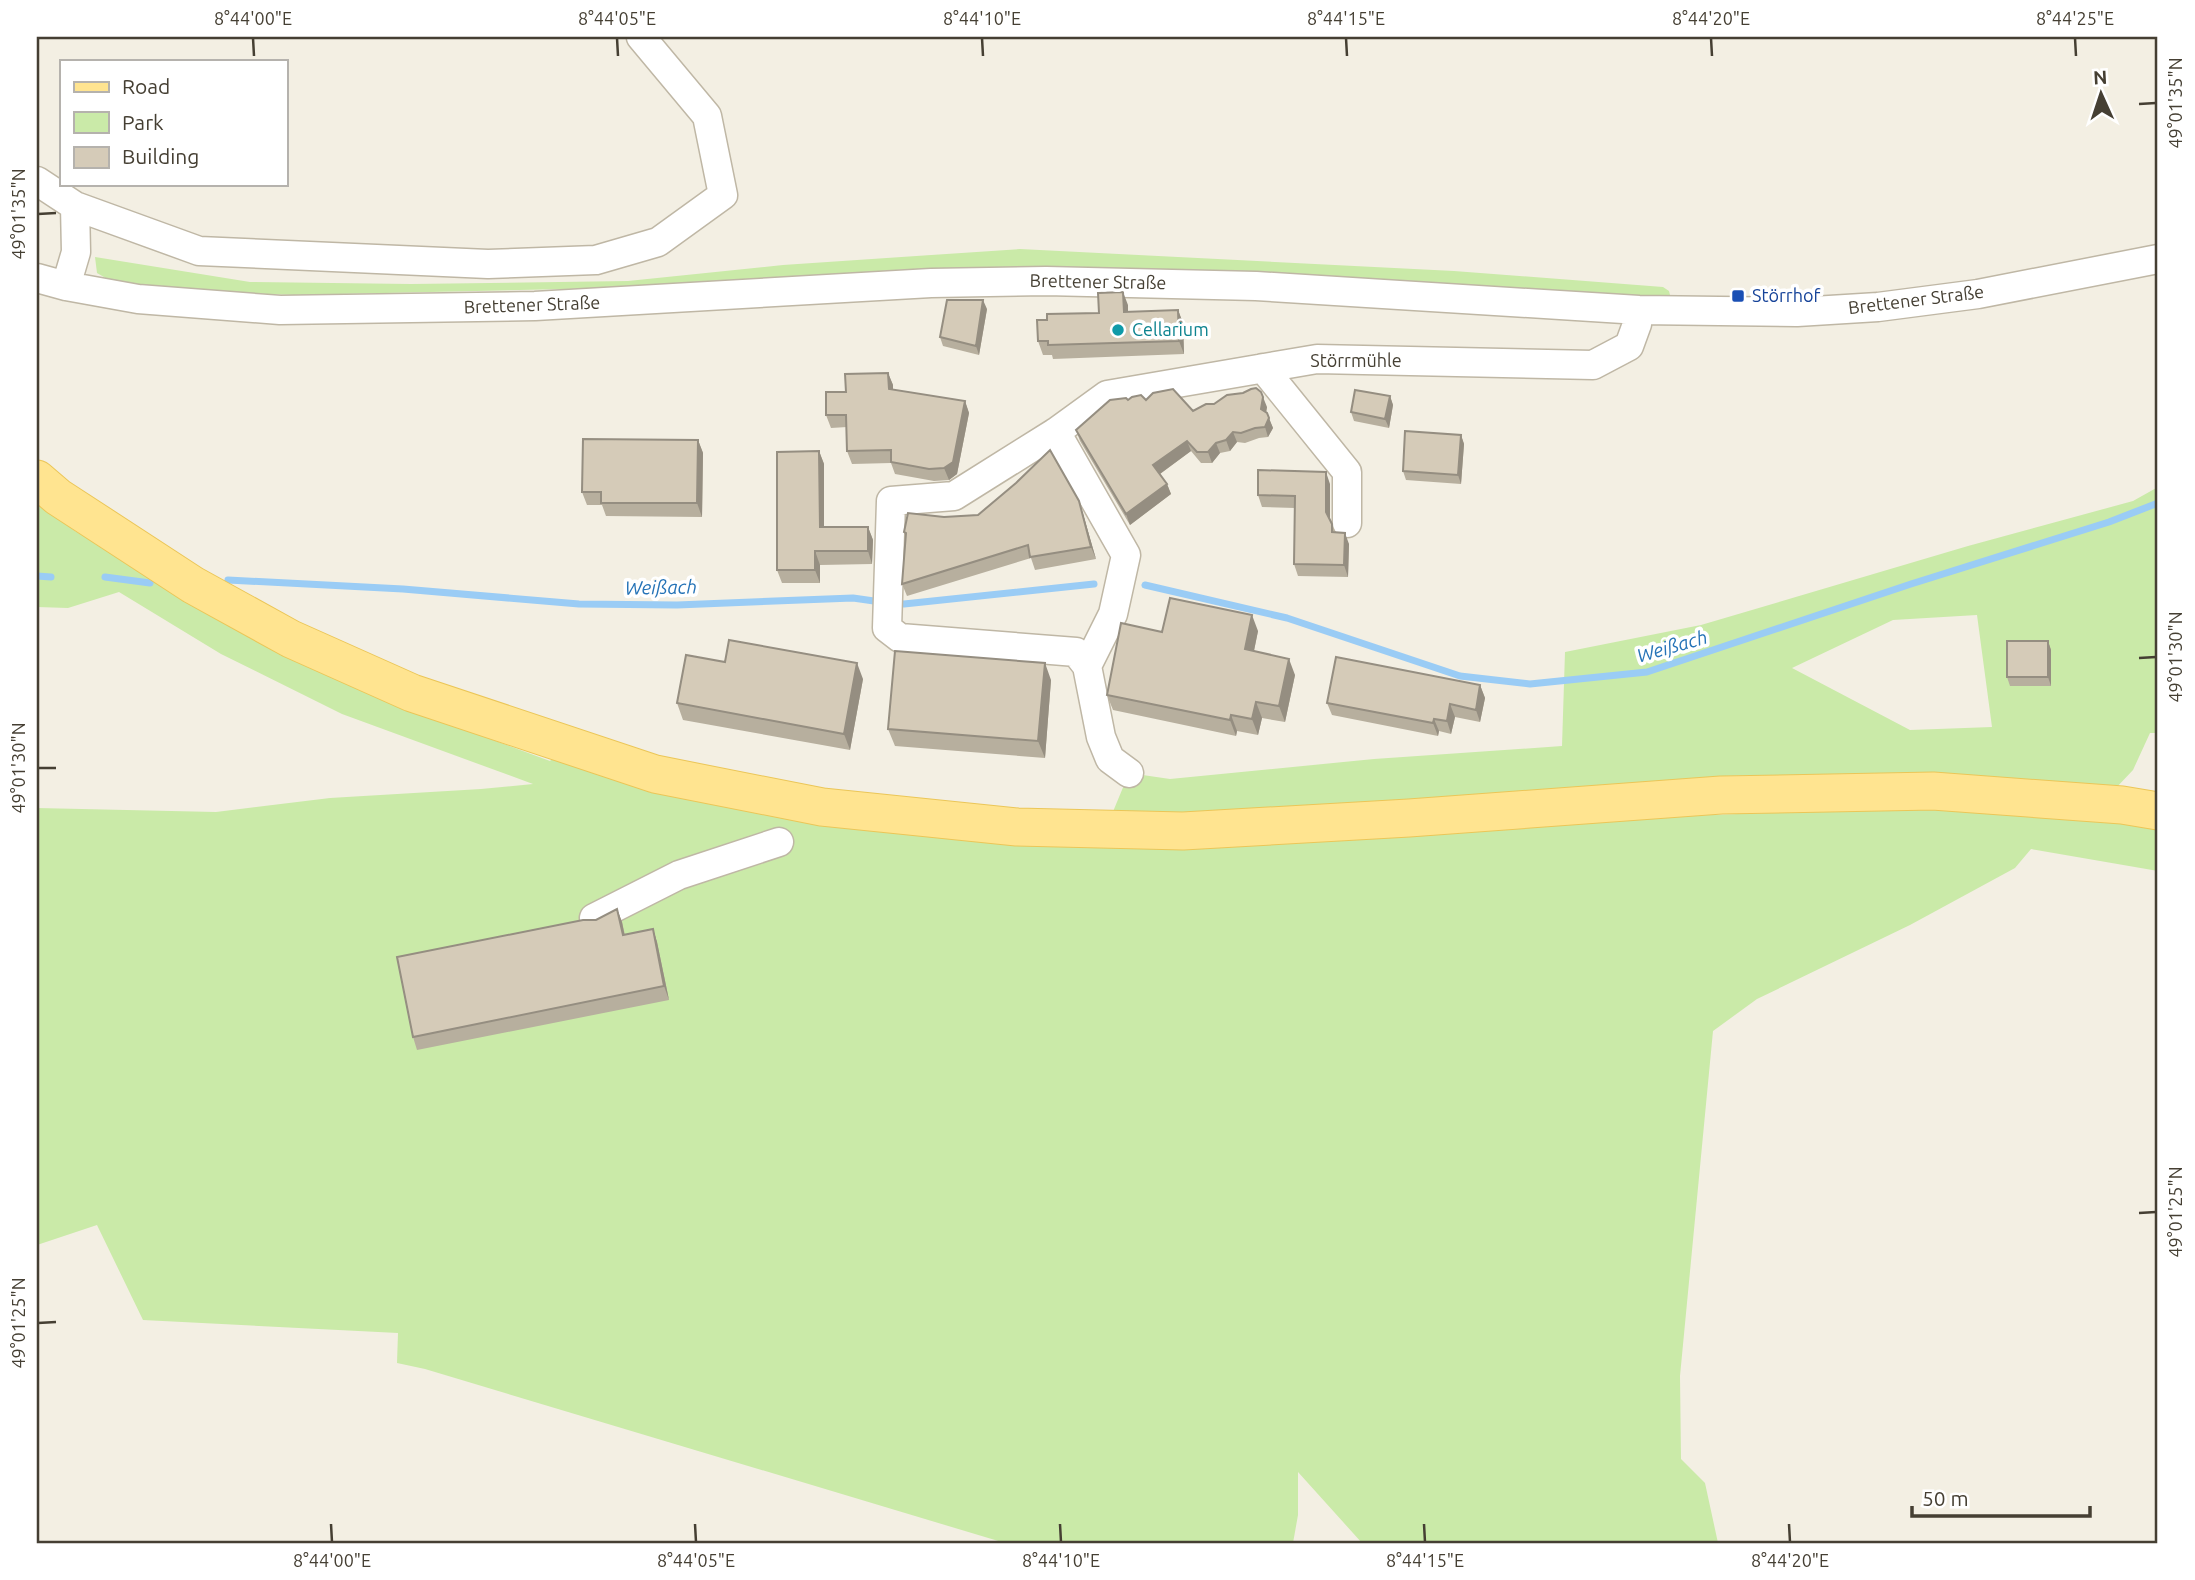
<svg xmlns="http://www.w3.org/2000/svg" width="2195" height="1580" font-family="Ubuntu,sans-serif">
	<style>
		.green { fill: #caeaa8; fill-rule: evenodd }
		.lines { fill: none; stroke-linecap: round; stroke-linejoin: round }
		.stream { stroke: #9accf5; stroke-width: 7 }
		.minor-casing { stroke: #bfb7a5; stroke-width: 31 }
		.major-casing { stroke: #ebc658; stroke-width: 39 }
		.minor { stroke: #fff; stroke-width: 28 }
		.major { stroke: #ffe490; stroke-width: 37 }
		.wall { fill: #b7af9e }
		.shaded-wall { fill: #958e81 }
		.building { fill: #d5cbb8; stroke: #958e81; stroke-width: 2 }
		.ticks { fill: none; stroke: #453f33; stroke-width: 2.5 }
		.transit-dot { fill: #1a4fb4; stroke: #fff; stroke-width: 2.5 }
		.culture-dot { fill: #0f9aa8; stroke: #fff; stroke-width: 2.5 }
		.labels { text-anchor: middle; stroke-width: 7; stroke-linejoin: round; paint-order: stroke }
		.street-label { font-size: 18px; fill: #453f33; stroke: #fff }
		.transit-label { font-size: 18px; fill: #164399; stroke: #fff; text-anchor: start }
		.culture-label { font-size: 18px; fill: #0d838f; stroke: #fff; text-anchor: start }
		.water-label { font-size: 19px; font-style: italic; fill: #2573b7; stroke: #fff }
		.neatline { fill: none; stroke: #453f33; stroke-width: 2.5 }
		.ticks-label { font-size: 18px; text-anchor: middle; fill: #453f33 }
	</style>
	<rect width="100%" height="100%" fill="#f3efe3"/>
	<path class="green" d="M 1020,249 L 1454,271 L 1663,287 L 1669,291 L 1670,295 L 1664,298 L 1092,268 L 911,269 L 654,287 L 294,295 L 150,290 L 109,280 L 97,273 L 95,257 L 250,282 L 411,284 L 628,281 L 783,265 Z
		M 2158,487 L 2158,733 L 2150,733 L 2133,770 L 2115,789 L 1937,773 L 1723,776 L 1563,788 L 1569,820 L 1931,807 L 2158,827 L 2158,871 L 2031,849 L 2015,868 L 1910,925 L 1757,999 L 1713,1031 L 1680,1376 L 1681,1459 L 1705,1483 L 1718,1543 L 1362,1543 L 1298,1472 L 1298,1515 L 1293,1543 L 1005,1543 L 425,1369 L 397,1363 L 398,1333 L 143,1320 L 97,1225 L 37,1245 L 37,808 L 216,812 L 330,798 L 481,789 L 533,784 L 342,714 L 221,654 L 119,592 L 68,608 L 37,607 L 37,502 L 75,531 L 250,634 L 402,706 L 550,761 L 565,745 L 822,807 L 1112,814 L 1129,773 L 1170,779 L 1374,759 L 1562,746 L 1565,652 L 1701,625 L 1968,546 L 2133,501 ZM 1977,615 L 1992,727 L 1910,730 L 1792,668 L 1893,620 Z"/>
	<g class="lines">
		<path class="stream" d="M 37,576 L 51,577
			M 105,577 L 150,583
			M 228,580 L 403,589 L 579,604 L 677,605 L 853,598 L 881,602
			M 1145,585 L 1287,618 L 1460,676 L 1530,684 L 1647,672 L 1911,584 L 2109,522 L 2158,503
			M 893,603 L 904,604 L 1094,584"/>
		<defs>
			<path id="minor" d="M 37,181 L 75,206 L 199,251 L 488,264 L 596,260 L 658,242 L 723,195 L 707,116 L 641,37
				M 37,278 L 66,286 L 138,299 L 280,310 L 535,306 L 931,283 L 1046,281 L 1256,286 L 1639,310 L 1797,312 L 1878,307 L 1978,294 L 2158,259
				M 66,286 L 76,252 L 75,206
				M 1263,368 L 1347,472 L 1347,523
				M 1056,432 L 1126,555 L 1113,614 L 1087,666
				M 1129,773 L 1110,759 L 1101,737 L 1087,666 L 1076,652 L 900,638 L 887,628 L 891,501 L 954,496 L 1056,432 L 1107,395 L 1317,359 L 1593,365 L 1629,346 L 1637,324 L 1639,310
				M 594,918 L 679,875 L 779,842"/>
			<path id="major" d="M 37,479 L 58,497 L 193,585 L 291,639 L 412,693 L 655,774 L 822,807 L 1017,827 L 1183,831 L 1409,818 L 1721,795 L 1933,791 L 2122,805 L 2158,811"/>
		</defs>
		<use href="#minor" class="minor-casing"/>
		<use href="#major" class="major-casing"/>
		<use href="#minor" class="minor"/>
		<use href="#major" class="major"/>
	</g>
	<path class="wall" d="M 1128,305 L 1128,312 L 1178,310 L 1183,323 L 1184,354 L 1053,359 L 1052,355 L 1043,355 L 1038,341 L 1047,320 L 1099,313 Z
		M 987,309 L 979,355 L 943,346 L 940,337 Z
		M 888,373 L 893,385 L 893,390 L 965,401 L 969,413 L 957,474 L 949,480 L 934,481 L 895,474 L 891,463 L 852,464 L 847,451 L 847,427 L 831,428 L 826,415 L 846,392 Z
		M 1390,396 L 1393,405 L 1389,428 L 1354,421 L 1351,412 Z
		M 1128,400 L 1146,400 L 1193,411 L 1267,407 L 1266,412 L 1273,428 L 1268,437 L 1259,438 L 1245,443 L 1237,442 L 1230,451 L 1220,453 L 1212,463 L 1201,463 L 1191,451 L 1160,474 L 1167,484 L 1171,494 L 1130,525 L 1080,441 L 1076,430 Z
		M 1461,435 L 1464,444 L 1461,484 L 1406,480 L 1403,471 Z
		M 698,440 L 703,453 L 702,517 L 606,516 L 602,505 L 587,505 L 582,492 Z
		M 819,451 L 824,464 L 824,527 L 868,527 L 873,540 L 872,564 L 820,565 L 820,583 L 782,583 L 777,570 Z
		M 1330,484 L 1330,520 L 1335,532 L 1349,544 L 1348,577 L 1298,576 L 1294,564 L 1295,508 L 1262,507 L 1258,495 Z
		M 1083,514 L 1096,559 L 1035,570 L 1031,558 L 907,596 L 902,584 L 906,538 L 904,532 L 944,517 Z
		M 1258,631 L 1254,651 L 1295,675 L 1285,722 L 1262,718 L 1258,735 L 1237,731 L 1236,736 L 1113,710 L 1107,695 L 1162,632 Z
		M 2048,641 L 2051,650 L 2051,686 L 2010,686 L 2007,677 Z
		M 725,662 L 863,679 L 850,750 L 683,720 L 677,703 Z
		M 1051,680 L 1045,758 L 895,746 L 888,729 Z
		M 1480,685 L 1485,698 L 1480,722 L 1455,717 L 1451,734 L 1439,731 L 1438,736 L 1332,715 L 1327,703 Z
		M 617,909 L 622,922 L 625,935 L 653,929 L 657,942 L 669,1000 L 417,1050 L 413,1037 L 596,920 Z"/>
	<path class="shaded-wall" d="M 1123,292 L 1128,305 L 1128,325 L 1124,312 Z
		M 983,300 L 987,309 L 979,355 L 976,346 Z
		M 1178,310 L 1183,323 L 1184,354 L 1179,341 Z
		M 888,373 L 893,385 L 893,401 L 889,389 Z
		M 1390,396 L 1393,405 L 1389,428 L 1385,419 Z
		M 1263,397 L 1267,407 L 1265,419 L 1261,409 Z
		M 965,401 L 969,413 L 957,474 L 949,480 L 944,468 Z
		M 1269,418 L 1273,428 L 1268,437 L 1265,427 Z
		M 1233,432 L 1237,442 L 1230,451 L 1226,440 Z
		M 1461,435 L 1464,444 L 1461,484 L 1458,475 Z
		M 698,440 L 703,453 L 702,517 L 697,503 Z
		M 1187,441 L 1191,451 L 1157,476 L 1153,465 Z
		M 1216,443 L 1220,453 L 1212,463 L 1208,452 Z
		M 819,451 L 824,464 L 824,540 L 820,527 Z
		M 1326,472 L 1330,484 L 1330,524 L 1326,512 Z
		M 1167,484 L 1171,494 L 1130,525 L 1126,514 Z
		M 1079,501 L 1083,514 L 1096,559 L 1091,547 Z
		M 868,527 L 873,540 L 872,564 L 868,551 Z
		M 1345,533 L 1349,544 L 1348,577 L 1344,565 Z
		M 815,551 L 820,565 L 820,583 L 815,570 Z
		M 1252,615 L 1258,631 L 1251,665 L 1245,649 Z
		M 2048,641 L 2051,650 L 2051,686 L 2048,677 Z
		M 1289,659 L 1295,675 L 1285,722 L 1279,706 Z
		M 857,663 L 863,679 L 850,750 L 844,734 Z
		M 1045,663 L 1051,680 L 1045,758 L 1038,741 Z
		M 1480,685 L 1485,698 L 1480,722 L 1476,710 Z
		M 1256,702 L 1262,718 L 1258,735 L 1252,719 Z
		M 1450,704 L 1455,717 L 1451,734 L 1447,721 Z
		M 1231,715 L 1237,731 L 1236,736 L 1230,720 Z
		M 1434,719 L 1439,731 L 1438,736 L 1433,723 Z
		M 617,909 L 622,922 L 627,948 L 623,935 Z
		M 653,929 L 657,942 L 669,1000 L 664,986 Z"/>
	<path class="building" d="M 1123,292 L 1124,312 L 1178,310 L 1179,341 L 1048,345 L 1048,341 L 1038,341 L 1037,320 L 1047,320 L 1047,314 L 1099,313 L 1098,293 Z
		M 947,300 L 983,300 L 976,346 L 940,337 Z
		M 888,373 L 889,389 L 965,401 L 953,462 L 944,468 L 929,469 L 891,462 L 891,450 L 847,451 L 846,415 L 826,415 L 826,392 L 846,392 L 845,374 Z
		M 1256,388 L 1261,392 L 1263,397 L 1261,409 L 1267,413 L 1269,418 L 1265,427 L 1255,428 L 1241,433 L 1233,432 L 1226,440 L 1216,443 L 1208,452 L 1197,452 L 1187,441 L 1153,465 L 1167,484 L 1126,514 L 1076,430 L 1110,400 L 1126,398 L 1128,400 L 1132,397 L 1141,395 L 1146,400 L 1153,393 L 1173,389 L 1193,411 L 1206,404 L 1214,404 L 1227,395 L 1243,393 L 1251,389 Z
		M 1355,390 L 1390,396 L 1385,419 L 1351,412 Z
		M 1405,431 L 1461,435 L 1458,475 L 1403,471 Z
		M 583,439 L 698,440 L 697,503 L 601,503 L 601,492 L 582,492 Z
		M 1050,450 L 1079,501 L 1091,547 L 1030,557 L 1028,545 L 902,584 L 906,533 L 904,532 L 908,513 L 944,517 L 978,515 L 1016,483 Z
		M 819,451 L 820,527 L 868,527 L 868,551 L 815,551 L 815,570 L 777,570 L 777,452 Z
		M 1258,470 L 1326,472 L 1326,512 L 1332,524 L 1332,532 L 1345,533 L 1344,565 L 1294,564 L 1295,496 L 1258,495 Z
		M 1170,598 L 1252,615 L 1245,649 L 1289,659 L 1279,706 L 1256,702 L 1252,719 L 1231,715 L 1230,720 L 1107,695 L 1121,623 L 1162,632 Z
		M 729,640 L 857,663 L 844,734 L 677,703 L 686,655 L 725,662 Z
		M 2007,641 L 2048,641 L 2048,677 L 2007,677 Z
		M 895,651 L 1045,663 L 1038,741 L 888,729 Z
		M 1336,657 L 1480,685 L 1476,710 L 1450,704 L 1447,721 L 1434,719 L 1433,723 L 1327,703 Z
		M 617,909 L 623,935 L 653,929 L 664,986 L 413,1037 L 397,957 L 583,920 L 596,920 Z"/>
	<path class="ticks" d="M 253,38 L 254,56M 617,38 L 618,56M 982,38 L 983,56M 1346,38 L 1347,56M 1711,38 L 1712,56M 2075,38 L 2076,56M 2139,104 L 2156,103M 38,214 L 56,213M 2139,658 L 2156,657M 38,768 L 56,768M 2139,1213 L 2156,1212M 38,1323 L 56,1322M 331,1524 L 332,1542M 695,1524 L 696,1542M 1060,1524 L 1061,1542M 1424,1524 L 1425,1542M 1789,1524 L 1790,1542"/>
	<rect class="transit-dot" x="1731" y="289" width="14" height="14" rx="3.5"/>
	<circle class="culture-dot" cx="1118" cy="330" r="7"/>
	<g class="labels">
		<g class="street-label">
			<text transform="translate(1098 282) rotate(1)" y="6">Brettener Straße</text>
			<text transform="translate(1916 300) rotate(-7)" y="6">Brettener Straße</text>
			<text transform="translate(532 305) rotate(-2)" y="6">Brettener Straße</text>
			<text x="1356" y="367">Störrmühle</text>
		</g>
		<g class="transit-label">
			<text x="1752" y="302">Störrhof</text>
		</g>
		<g class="culture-label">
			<text x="1132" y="336">Cellarium</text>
		</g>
		<g class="water-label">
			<text transform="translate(661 587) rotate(-1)" y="7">Weißach</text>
			<text transform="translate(1672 646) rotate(-16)" y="7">Weißach</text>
		</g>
	</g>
	<rect width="2195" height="1580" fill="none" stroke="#ffffff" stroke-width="77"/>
	<rect x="60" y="60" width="228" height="126" fill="#ffffff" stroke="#b5b2ad" stroke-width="2"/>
	<rect x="74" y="82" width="35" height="10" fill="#ffe490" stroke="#b5b2ad" stroke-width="2"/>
	<text x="122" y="94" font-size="21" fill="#453f33">Road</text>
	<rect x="74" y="112" width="35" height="21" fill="#caeaa8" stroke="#b5b2ad" stroke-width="2"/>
	<text x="122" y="130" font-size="21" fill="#453f33">Park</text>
	<rect x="74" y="147" width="35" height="21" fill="#d5cbb8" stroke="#b5b2ad" stroke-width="2"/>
	<text x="122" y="164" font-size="21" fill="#453f33">Building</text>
	<g transform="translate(2101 94) rotate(357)" stroke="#ffffff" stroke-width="5" paint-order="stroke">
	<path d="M0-5L12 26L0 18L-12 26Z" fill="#453f33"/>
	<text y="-10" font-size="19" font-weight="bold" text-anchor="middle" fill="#453f33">N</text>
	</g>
	<path d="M1912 1506v10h178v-10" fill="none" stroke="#453f33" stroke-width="3.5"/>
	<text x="1922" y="1506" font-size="21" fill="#453f33" stroke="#ffffff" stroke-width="5" paint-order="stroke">50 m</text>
	<rect x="38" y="38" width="2118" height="1504" class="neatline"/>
	<g class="ticks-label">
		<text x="253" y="25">8°44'00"E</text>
		<text x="617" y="25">8°44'05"E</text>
		<text x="982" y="25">8°44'10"E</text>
		<text x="1346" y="25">8°44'15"E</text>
		<text x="1711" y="25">8°44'20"E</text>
		<text x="2075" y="25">8°44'25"E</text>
		<text transform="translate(2176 103) rotate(-90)" y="6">49°01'35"N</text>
		<text transform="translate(19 214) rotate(-90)" y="6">49°01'35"N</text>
		<text transform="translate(2176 657) rotate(-90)" y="6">49°01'30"N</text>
		<text transform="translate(19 768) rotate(-90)" y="6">49°01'30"N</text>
		<text transform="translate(2176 1212) rotate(-90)" y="6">49°01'25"N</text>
		<text transform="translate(19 1323) rotate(-90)" y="6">49°01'25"N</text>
		<text x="332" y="1567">8°44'00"E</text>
		<text x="696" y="1567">8°44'05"E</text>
		<text x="1061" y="1567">8°44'10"E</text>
		<text x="1425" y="1567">8°44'15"E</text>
		<text x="1790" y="1567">8°44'20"E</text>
	</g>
</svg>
